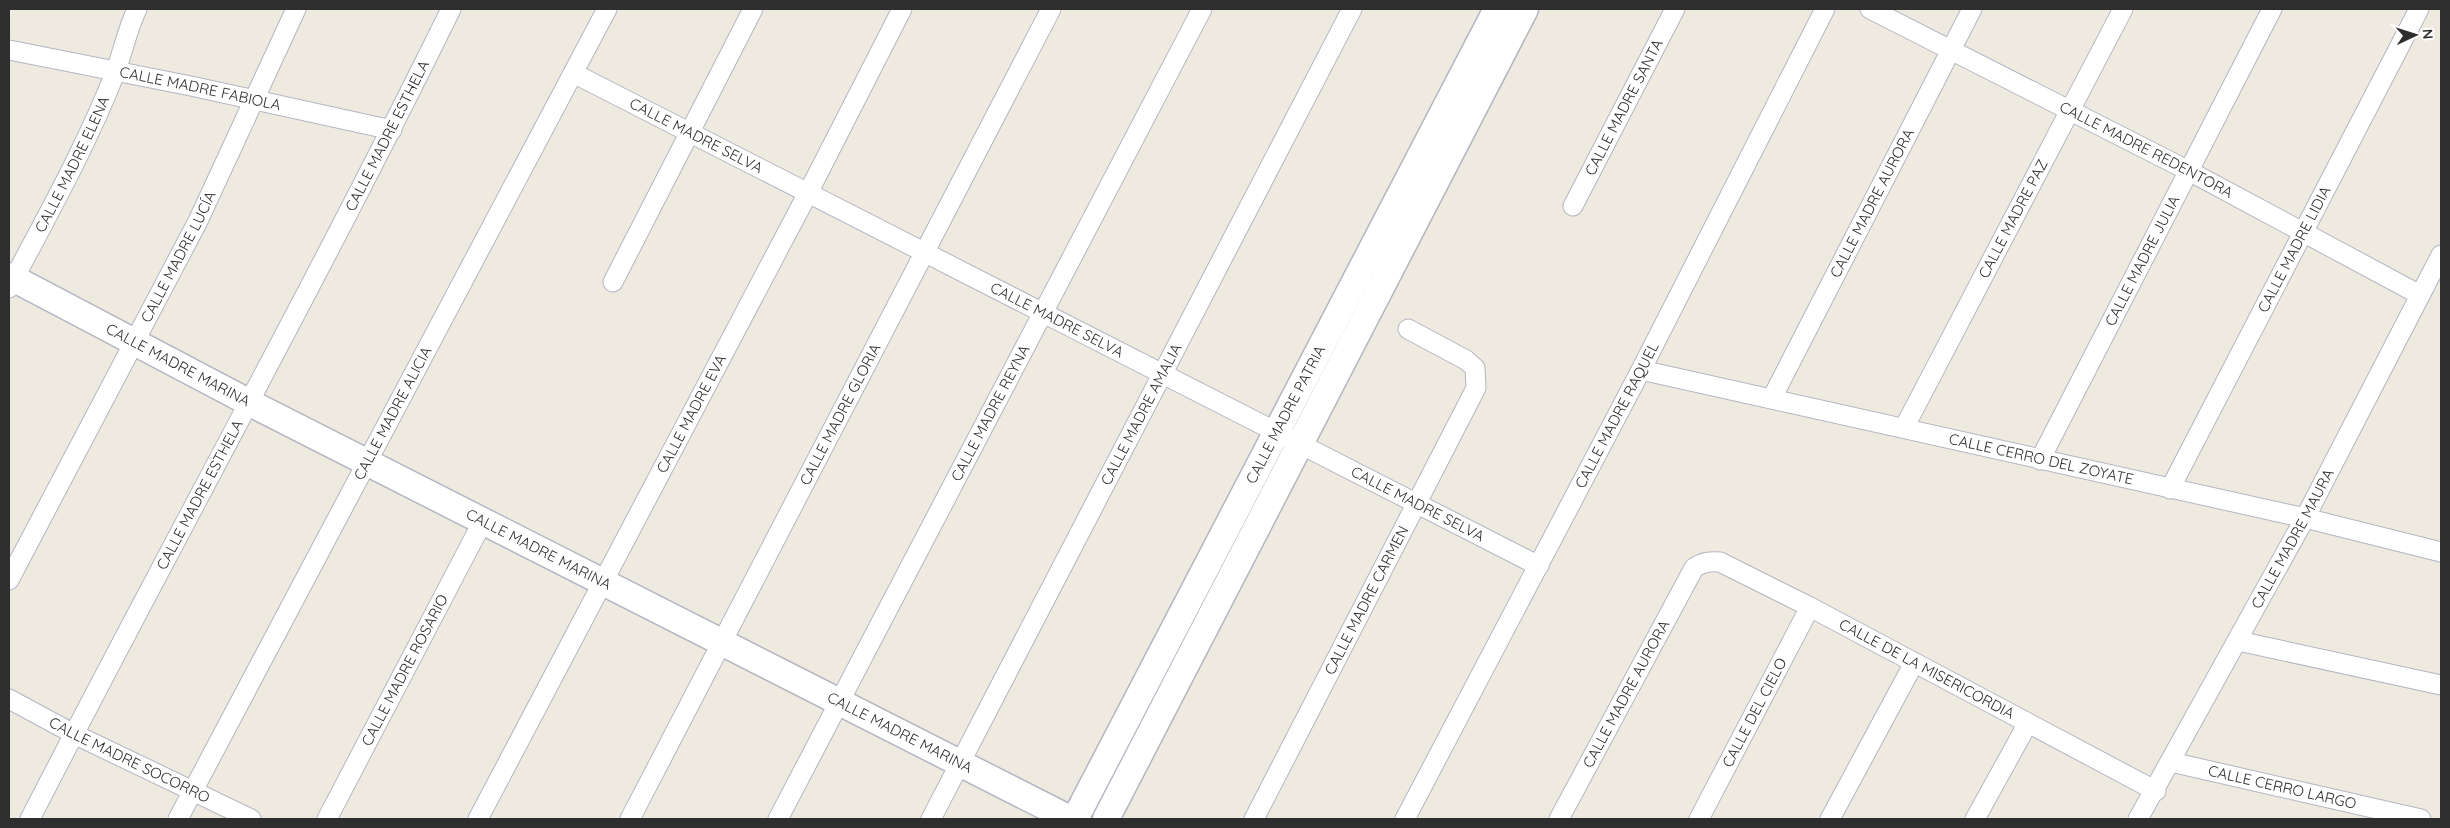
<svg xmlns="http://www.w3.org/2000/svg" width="2450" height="828" font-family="Quicksand,sans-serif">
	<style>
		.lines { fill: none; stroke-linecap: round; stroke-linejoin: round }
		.street-casing { stroke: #b4b5c2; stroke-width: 21 }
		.secondary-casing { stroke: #b4b5c2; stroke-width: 29 }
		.street { stroke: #fff; stroke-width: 19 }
		.secondary { stroke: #fff; stroke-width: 26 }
		.labels { text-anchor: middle; stroke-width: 4.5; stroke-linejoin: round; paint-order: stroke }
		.street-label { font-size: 15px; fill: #2e2e2e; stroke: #fff }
	</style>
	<rect width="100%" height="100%" fill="#efeae0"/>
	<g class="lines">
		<defs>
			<g id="street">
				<path id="s1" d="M 1870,9 L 2189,171 L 2420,295"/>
				<path id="s2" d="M 9,50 L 191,86 L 392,130"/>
				<path id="s3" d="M 575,74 L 1539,566"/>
				<path id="s4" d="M 1573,206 L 1675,9"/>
				<path d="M 613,282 L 753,9"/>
				<path id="s5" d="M 9,288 C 46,218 86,147 115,73 C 123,52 127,30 137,9"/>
				<path id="s6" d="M 1641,370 L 2305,518 L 2441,552"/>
				<path id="s7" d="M 1772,398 L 1972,9"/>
				<path id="s8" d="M 1904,428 L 2123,9"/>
				<path id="s9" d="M 2040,460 L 2272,9"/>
				<path id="s10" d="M 2170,489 L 2419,9"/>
				<path id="s11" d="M 9,580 L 198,221 L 296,9"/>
				<path d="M 2238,641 L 2441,685"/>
				<path id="s12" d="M 9,699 L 74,734 L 251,819"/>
				<path id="s13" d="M 2171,762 L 2421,819"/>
				<path id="s14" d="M 30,819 C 169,548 317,282 451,9"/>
				<path id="s15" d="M 178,819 L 607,9"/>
				<path id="s16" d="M 327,819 L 483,521"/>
				<path id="s17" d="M 478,819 L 808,193 L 902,9"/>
				<path id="s18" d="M 630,819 L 1051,9"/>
				<path id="s19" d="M 778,819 L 1202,9"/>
				<path id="s20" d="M 931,819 L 1352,9"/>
				<path id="s21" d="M 1254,819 L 1476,388 L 1475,368 L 1466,360 L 1408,329"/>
				<path id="s22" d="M 1405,819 L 1641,370 L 1825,9"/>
				<path id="s23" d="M 1559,819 L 1694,568 C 1703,562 1710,561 1720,562 L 1810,607 L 2156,791"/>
				<path id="s24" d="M 1699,819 L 1810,607"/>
				<path d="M 1830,819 L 1914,663"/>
				<path d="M 1975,819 L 2028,723"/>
				<path id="s25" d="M 2138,819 L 2305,518 L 2441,255"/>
			</g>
			<g id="secondary">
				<path id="s26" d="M 9,276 L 250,403 L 1070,819"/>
				<path id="s27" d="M 1075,819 L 1497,9"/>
				<path d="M 1106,819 L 1525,9"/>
			</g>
		</defs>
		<use href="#street" class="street-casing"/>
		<use href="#secondary" class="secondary-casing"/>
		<use href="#street" class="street"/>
		<use href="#secondary" class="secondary"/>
	</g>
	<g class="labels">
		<g class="street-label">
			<text dy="5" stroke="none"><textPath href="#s2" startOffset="195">CALLE MADRE FABIOLA</textPath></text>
			<text dy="5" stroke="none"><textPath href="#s4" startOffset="111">CALLE MADRE SANTA</textPath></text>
			<text dy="5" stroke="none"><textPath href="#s14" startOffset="771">CALLE MADRE ESTHELA</textPath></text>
			<text dy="5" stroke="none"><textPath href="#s3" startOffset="136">CALLE MADRE SELVA</textPath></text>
			<text dy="5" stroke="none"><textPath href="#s1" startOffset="310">CALLE MADRE REDENTORA</textPath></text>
			<text dy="5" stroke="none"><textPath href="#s5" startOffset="139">CALLE MADRE ELENA</textPath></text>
			<text dy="5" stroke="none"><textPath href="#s7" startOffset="219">CALLE MADRE AURORA</textPath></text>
			<text dy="5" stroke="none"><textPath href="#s8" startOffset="236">CALLE MADRE PAZ</textPath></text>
			<text dy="5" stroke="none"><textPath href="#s10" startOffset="270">CALLE MADRE LIDIA</textPath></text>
			<text dy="5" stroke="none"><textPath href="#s11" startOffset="365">CALLE MADRE LUCÍA</textPath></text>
			<text dy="5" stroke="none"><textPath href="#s9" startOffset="224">CALLE MADRE JULIA</textPath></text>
			<text dy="5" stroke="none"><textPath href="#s3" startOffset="541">CALLE MADRE SELVA</textPath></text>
			<text dy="5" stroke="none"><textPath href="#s26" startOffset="191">CALLE MADRE MARINA</textPath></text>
			<text dy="5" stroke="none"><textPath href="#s18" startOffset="456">CALLE MADRE GLORIA</textPath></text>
			<text dy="5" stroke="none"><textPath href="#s19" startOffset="458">CALLE MADRE REYNA</textPath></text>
			<text dy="5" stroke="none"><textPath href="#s20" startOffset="456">CALLE MADRE AMALIA</textPath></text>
			<text dy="5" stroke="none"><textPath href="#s27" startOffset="456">CALLE MADRE PATRIA</textPath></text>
			<text dy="5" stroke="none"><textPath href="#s15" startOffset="459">CALLE MADRE ALICIA</textPath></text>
			<text dy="5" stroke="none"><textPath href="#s17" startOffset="458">CALLE MADRE EVA</textPath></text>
			<text dy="5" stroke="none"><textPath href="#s22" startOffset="456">CALLE MADRE RAQUEL</textPath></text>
			<text dy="5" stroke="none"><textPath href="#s6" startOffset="410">CALLE CERRO DEL ZOYATE</textPath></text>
			<text dy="5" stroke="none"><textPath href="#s14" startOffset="366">CALLE MADRE ESTHELA</textPath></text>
			<text dy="5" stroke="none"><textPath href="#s3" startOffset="946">CALLE MADRE SELVA</textPath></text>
			<text dy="5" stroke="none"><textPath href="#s25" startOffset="320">CALLE MADRE MAURA</textPath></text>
			<text dy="5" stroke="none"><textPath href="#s26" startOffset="596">CALLE MADRE MARINA</textPath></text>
			<text dy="5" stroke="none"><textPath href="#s21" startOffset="246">CALLE MADRE CARMEN</textPath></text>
			<text dy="5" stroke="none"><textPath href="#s23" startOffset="545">CALLE DE LA MISERICORDIA</textPath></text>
			<text dy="5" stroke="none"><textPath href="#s16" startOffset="168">CALLE MADRE ROSARIO</textPath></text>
			<text dy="5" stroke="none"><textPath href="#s23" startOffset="142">CALLE MADRE AURORA</textPath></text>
			<text dy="5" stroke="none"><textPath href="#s24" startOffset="120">CALLE DEL CIELO</textPath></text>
			<text dy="5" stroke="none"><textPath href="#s26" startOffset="1001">CALLE MADRE MARINA</textPath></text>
			<text dy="5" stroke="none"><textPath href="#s12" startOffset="135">CALLE MADRE SOCORRO</textPath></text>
			<text dy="5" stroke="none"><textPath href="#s13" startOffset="114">CALLE CERRO LARGO</textPath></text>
		</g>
	</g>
	<rect width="2450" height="828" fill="none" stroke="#2e2e2e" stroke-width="20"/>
	<g transform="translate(2415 35) rotate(86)" stroke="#ffffff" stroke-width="4" paint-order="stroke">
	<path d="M0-4L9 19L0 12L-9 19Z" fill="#2e2e2e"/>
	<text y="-8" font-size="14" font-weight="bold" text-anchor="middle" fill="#2e2e2e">N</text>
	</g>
</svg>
